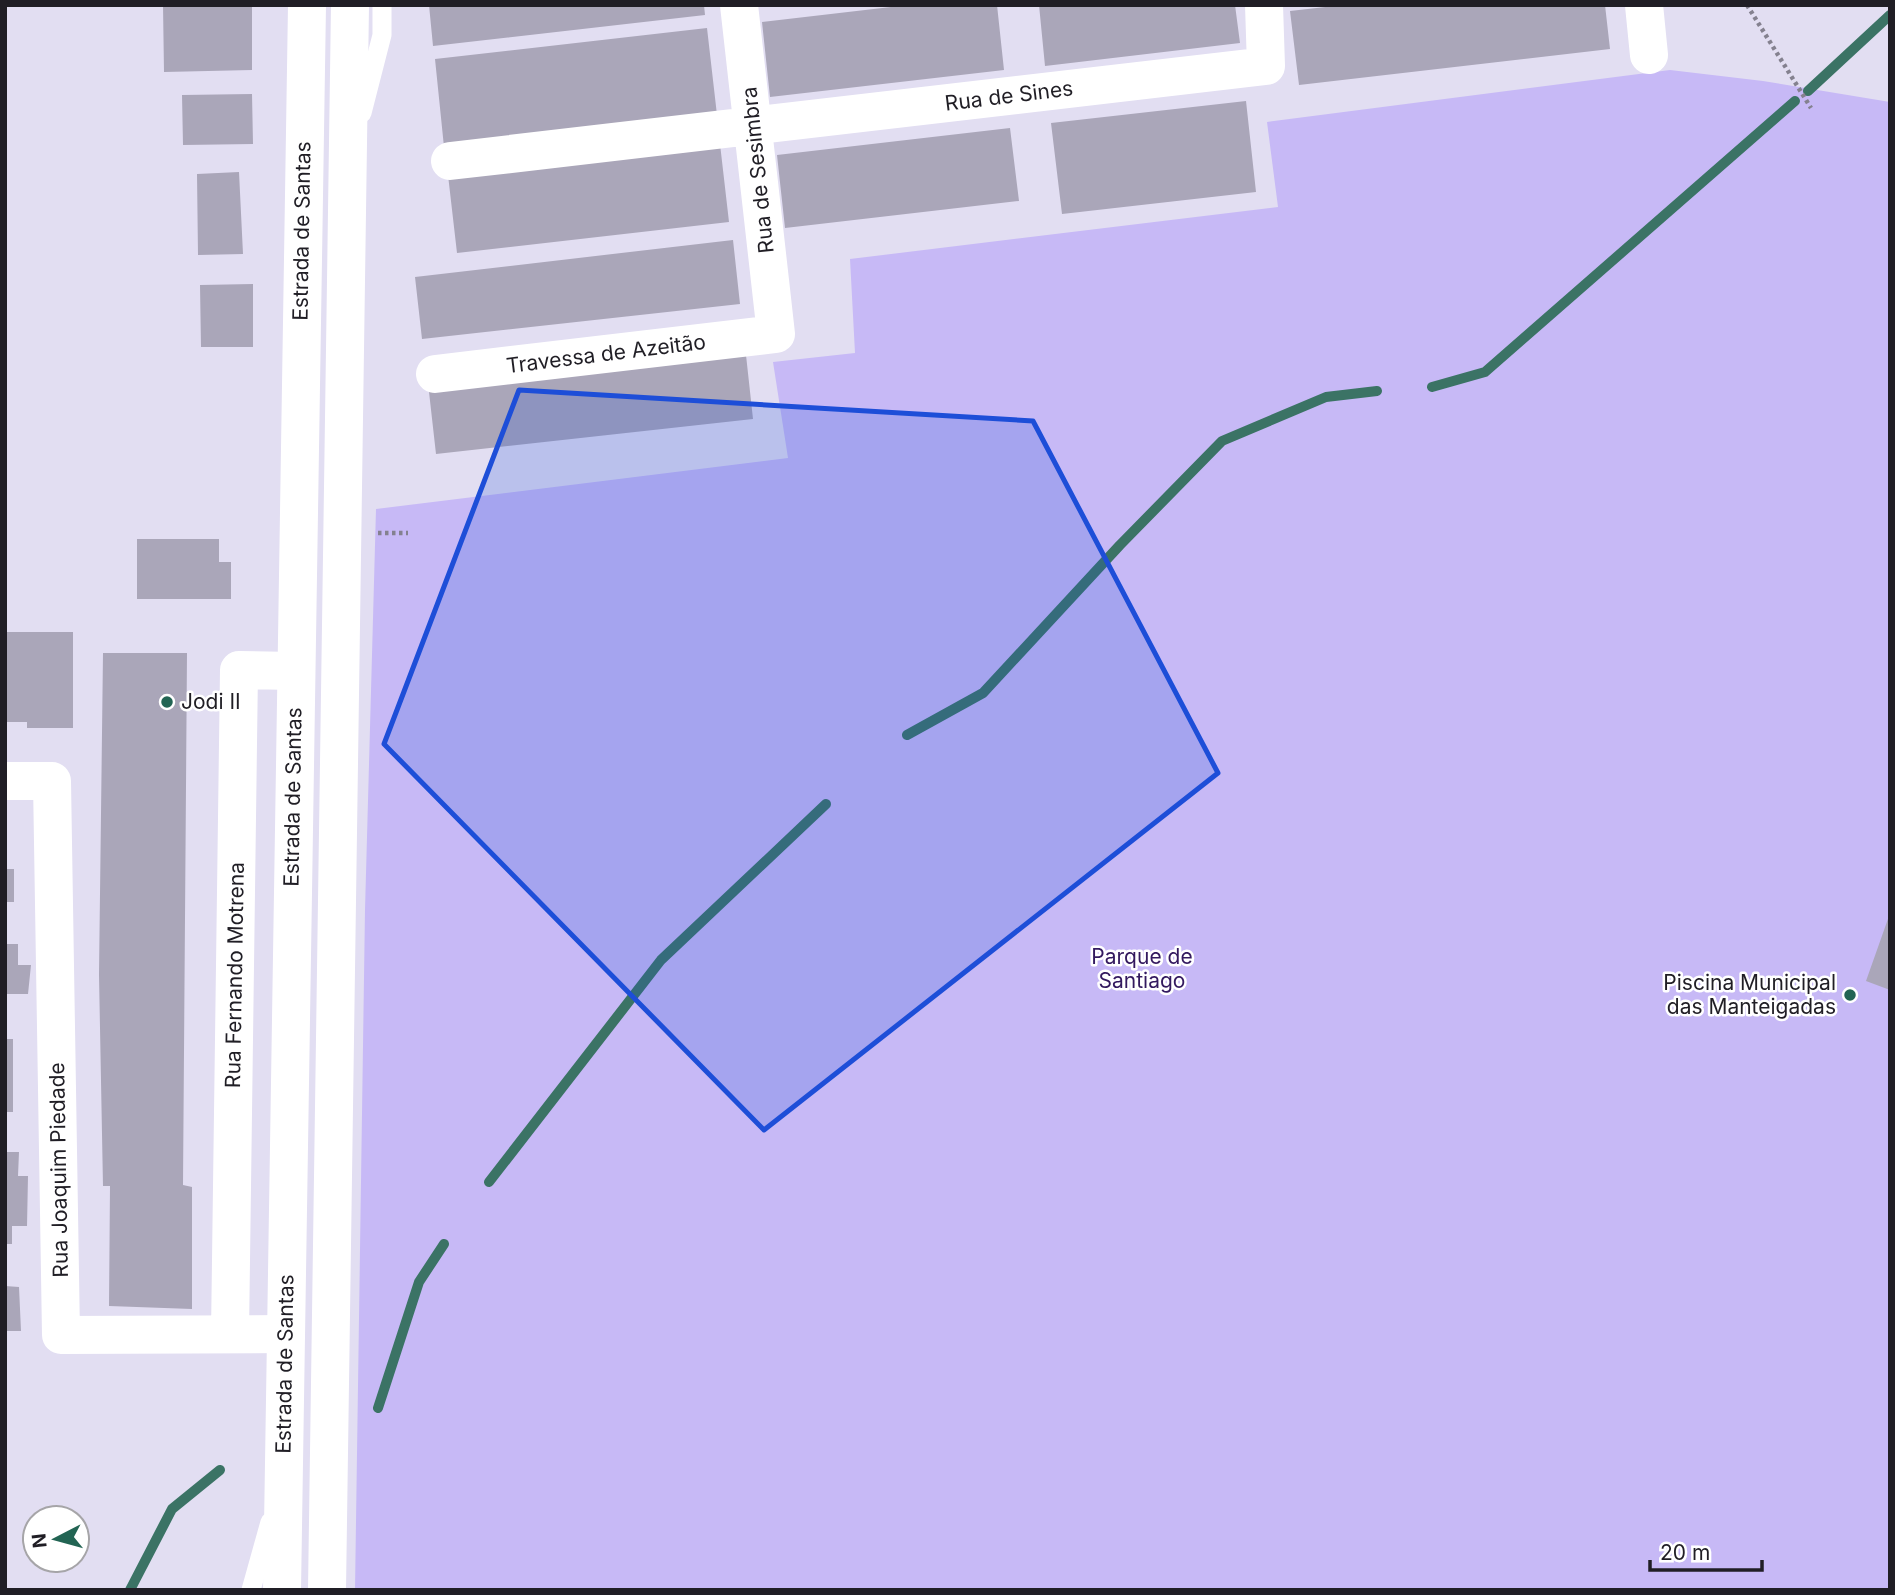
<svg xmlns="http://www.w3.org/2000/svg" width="1895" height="1595" font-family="Inter,sans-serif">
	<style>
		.green { fill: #c7b9f6 }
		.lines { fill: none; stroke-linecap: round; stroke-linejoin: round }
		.stream { stroke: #3b7365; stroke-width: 10 }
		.building { fill: #aaa6b9 }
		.path { stroke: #84818f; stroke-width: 4.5; stroke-dasharray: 3.5 3.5; stroke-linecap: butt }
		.lane { stroke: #fff; stroke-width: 19 }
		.street { stroke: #fff; stroke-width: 38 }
		.secondary { stroke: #fff; stroke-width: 38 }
		.marked { fill: #1d4ed8; fill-opacity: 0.2; stroke: #1d4ed8; stroke-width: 5; stroke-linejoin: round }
		.poi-dot { fill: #226453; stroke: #fff; stroke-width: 2.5 }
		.labels { text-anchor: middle; stroke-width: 5; stroke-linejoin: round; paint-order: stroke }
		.street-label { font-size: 21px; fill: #201e25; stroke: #fff }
		.poi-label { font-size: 21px; fill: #201e25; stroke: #fff; text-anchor: start }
		.park-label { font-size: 21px; fill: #33195f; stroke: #fff }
	</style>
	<rect width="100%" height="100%" fill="#e2def2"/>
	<path class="green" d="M 1670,70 L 1763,81 L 1890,102 L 1890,1590 L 355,1590 L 365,910 L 376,509 L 788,458 L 773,362 L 855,353 L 850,259 L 1278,207 L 1267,122 Z"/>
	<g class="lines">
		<path class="stream" d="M 1808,91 L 1890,15
			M 1432,387 L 1485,372 L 1795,101
			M 907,735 L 983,693 L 1120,545 L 1222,441 L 1326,397 L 1377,391
			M 489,1182 L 661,960 L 826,804
			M 378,1408 L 419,1282 L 444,1244
			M 130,1590 L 172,1509 L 220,1470"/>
	</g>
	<path class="building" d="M 163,5 L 252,5 L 252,70 L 164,72 Z
		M 429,5 L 704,5 L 705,15 L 433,46 Z
		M 908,5 L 997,5 L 1004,70 L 770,97 L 762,22 Z
		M 1039,5 L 1235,5 L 1240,43 L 1045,66 Z
		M 1343,5 L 1605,5 L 1610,49 L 1299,85 L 1290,11 Z
		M 707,28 L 717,115 L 444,147 L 435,59 Z
		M 252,94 L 253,144 L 183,145 L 182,95 Z
		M 1246,101 L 1256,192 L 1062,214 L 1051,123 Z
		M 1010,128 L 1019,201 L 785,228 L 777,155 Z
		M 720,144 L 729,222 L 457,253 L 448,175 Z
		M 239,172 L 243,254 L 198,255 L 197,174 Z
		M 733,240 L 740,304 L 422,339 L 415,277 Z
		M 253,284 L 253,347 L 201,347 L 200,285 Z
		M 746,355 L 753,419 L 436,454 L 429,392 Z
		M 137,539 L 219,539 L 219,562 L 231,562 L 231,599 L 137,599 Z
		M 5,632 L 73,632 L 73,728 L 27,728 L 27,722 L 5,722 Z
		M 103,653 L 187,653 L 183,1185 L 192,1187 L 192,1309 L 109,1306 L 110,1186 L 103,1186 L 99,975 Z
		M 5,869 L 14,869 L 14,902 L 5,902 Z
		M 1889,916 L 1890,916 L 1890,990 L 1866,981 Z
		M 5,944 L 18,944 L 18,965 L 31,965 L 28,994 L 5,994 Z
		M 5,1039 L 13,1039 L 13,1112 L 5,1112 Z
		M 5,1152 L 19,1152 L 18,1176 L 28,1176 L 27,1226 L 12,1226 L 12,1244 L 5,1244 Z
		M 5,1286 L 19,1287 L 21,1331 L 5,1331 Z"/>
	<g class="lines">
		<path class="path" d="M 1747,5 L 1811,108
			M 378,533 L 408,533"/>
		<path class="lane" d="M 362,113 L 382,35 L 382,5
			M 251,1590 L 270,1522"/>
		<path class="street" d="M 1644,5 L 1649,55
			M 450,161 L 1266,66 L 1264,5
			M 435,374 L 776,334 L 739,5
			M 5,781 L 52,781 L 61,1335 L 286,1334
			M 230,1334 L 239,670 L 295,671"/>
		<path class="secondary" d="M 282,1590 L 307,5
			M 327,1590 L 350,5"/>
	</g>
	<path class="marked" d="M 519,390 L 1033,421 L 1218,773 L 764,1130 L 384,744 Z"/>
	<g class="poi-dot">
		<circle cx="167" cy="702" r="7"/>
		<circle cx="1850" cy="995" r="7"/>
	</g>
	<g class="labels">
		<g class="street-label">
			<text transform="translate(1009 96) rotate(-7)" y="7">Rua de Sines</text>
			<text transform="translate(758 170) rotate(-96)" y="7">Rua de Sesimbra</text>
			<text transform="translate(302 231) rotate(-89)" y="7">Estrada de Santas</text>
			<text transform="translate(606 354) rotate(-7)" y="7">Travessa de Azeitão</text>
			<text transform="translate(293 797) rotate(-89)" y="7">Estrada de Santas</text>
			<text transform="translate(235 975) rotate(-89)" y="7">Rua Fernando Motrena</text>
			<text transform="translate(59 1170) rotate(-91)" y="7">Rua Joaquim Piedade</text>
			<text transform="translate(285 1364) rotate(-89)" y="7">Estrada de Santas</text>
		</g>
		<g class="poi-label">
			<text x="181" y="709">Jodi II</text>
			<text x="1836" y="990" text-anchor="end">Piscina Municipal<tspan x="1836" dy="24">das Manteigadas</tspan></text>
		</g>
		<g class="park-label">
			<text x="1142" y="964">Parque de<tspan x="1142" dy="24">Santiago</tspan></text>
		</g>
	</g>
	<rect width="1895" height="1595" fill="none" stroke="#201e25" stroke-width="14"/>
	<g transform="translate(56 1539) rotate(264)"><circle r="33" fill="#ffffff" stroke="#a6a5a8" stroke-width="2"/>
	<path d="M0-5L12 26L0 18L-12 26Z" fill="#226453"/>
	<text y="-10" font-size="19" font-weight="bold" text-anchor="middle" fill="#201e25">N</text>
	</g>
	<path d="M1650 1560v10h112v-10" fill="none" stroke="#201e25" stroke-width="3.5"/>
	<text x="1660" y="1560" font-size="21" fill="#201e25" stroke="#ffffff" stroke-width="5" paint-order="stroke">20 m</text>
</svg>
